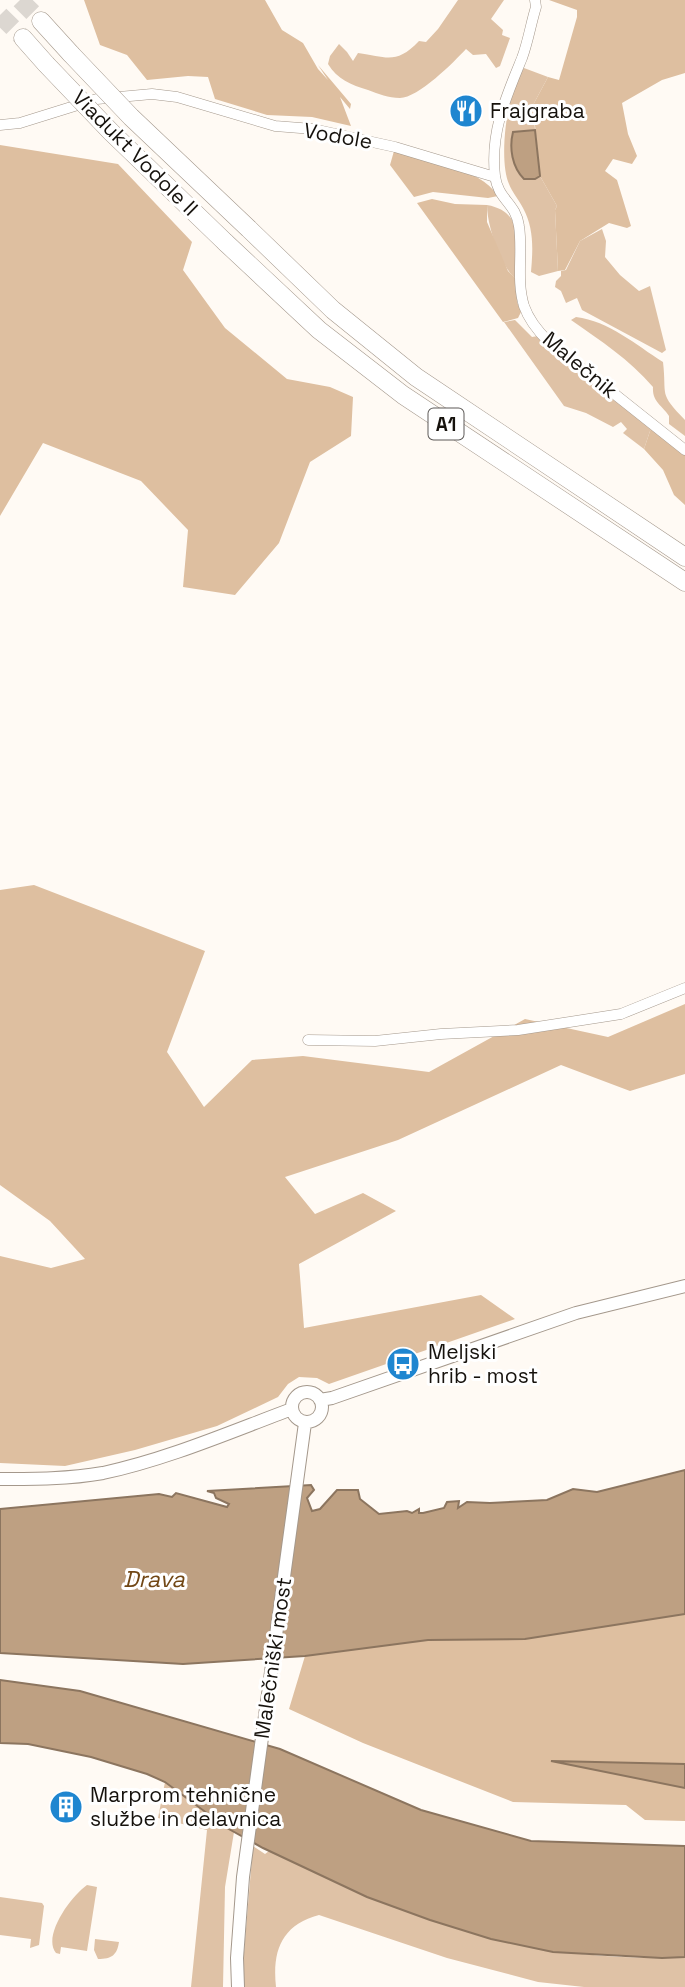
<svg xmlns="http://www.w3.org/2000/svg" width="685" height="1987" font-family="'Space Grotesk',sans-serif">
	<style>
		.green { fill: #dfc2a6 }
		.forest { fill: #debfa0 }
		.water { fill: #bea082; stroke: #8c755f; stroke-width: 2 }
		.lines { fill: none; stroke-linecap: round; stroke-linejoin: round }
		.motorway-tunnel { stroke: #dcd7d1; stroke-width: 18; stroke-dasharray: 18 9; stroke-linecap: butt }
		.minor-casing { stroke: #a4988c; stroke-width: 11 }
		.tertiary-casing { stroke: #a4988c; stroke-width: 14 }
		.motorway-casing { stroke: #a4988c; stroke-width: 19 }
		.minor { stroke: #fff; stroke-width: 10 }
		.tertiary { stroke: #fff; stroke-width: 12 }
		.motorway { stroke: #fff; stroke-width: 18 }
		.motorway-bridge-casing { stroke: #a4988c; stroke-width: 19; stroke-linecap: butt }
		.motorway-bridge { stroke: #fff; stroke-width: 18 }
		.labels { text-anchor: middle; stroke-width: 6; stroke-linejoin: round; paint-order: stroke }
		.shield { fill: #fff; stroke: #5c5956; stroke-width: 2 }
		.shield-label { font-size: 19px; font-weight: bold; fill: #16120d }
		.poi-label { font-size: 21px; fill: #16120d; stroke: #fff; text-anchor: start }
		.street-label { font-size: 21px; fill: #16120d; stroke: #fff }
		.water-label { font-size: 23px; font-style: italic; fill: #714715; stroke: #fff }
	</style>
	<rect width="100%" height="100%" fill="#fffaf4"/>
	<path class="green" d="M 458,0 L 504,0 L 491,19 L 503,30 L 502,35 L 510,38 L 500,66 L 496,68 L 486,54 L 473,55 L 466,49 C 454,62 418,98 400,98 C 388,98 379,94 368,90 C 351,85 337,79 328,64 L 330,56 L 339,44 L 347,52 L 353,61 L 358,53 C 387,57 396,65 419,41 L 426,42 L 438,29 Z
		M 524,68 L 548,77 L 533,105 L 535,130 L 513,132 L 535,179 L 540,176 L 557,206 L 555,210 L 558,271 L 539,276 L 531,272 C 533,249 534,228 523,208 C 519,200 512,192 509,184 C 498,160 507,88 524,68 Z
		M 487,205 C 527,212 516,248 516,279 C 500,266 487,225 487,205 Z
		M 602,229 L 606,241 L 605,257 L 620,275 L 639,291 L 650,286 L 666,350 L 662,353 L 582,310 L 577,298 L 566,303 L 561,291 L 555,287 L 556,281 L 561,276 L 561,271 L 566,270 L 580,241 Z
		M 576,317 C 609,321 636,345 663,362 C 667,397 658,392 685,420 L 685,436 L 669,424 L 669,416 C 662,405 652,402 653,387 C 629,359 601,341 571,320 Z
		M 515,320 L 532,337 L 538,336 L 651,428 L 644,449 L 623,433 L 627,429 L 621,422 L 613,427 L 586,413 L 564,406 L 504,322 Z
		M 165,1782 L 234,1832 L 225,1887 L 223,1987 L 191,1987 L 207,1830 L 158,1818 Z
		M 253,1846 L 265,1854 L 269,1851 C 323,1874 376,1901 432,1920 C 513,1949 599,1961 685,1957 L 685,1987 L 584,1987 L 538,1982 L 447,1958 L 319,1915 C 282,1925 272,1950 276,1987 L 244,1987 L 243,1964 Z
		M 87,1885 L 97,1887 L 87,1951 L 61,1947 L 60,1954 L 56,1953 C 42,1936 71,1896 87,1885 Z
		M 0,1897 L 42,1903 L 44,1906 L 39,1945 L 30,1948 L 31,1939 L 0,1935 Z
		M 95,1939 L 119,1942 C 117,1955 112,1959 98,1959 L 94,1950 Z"/>
	<path class="forest" d="M 84,0 L 265,0 L 282,30 L 303,43 L 318,69 L 328,80 L 318,65 L 351,104 L 350,109 L 340,97 L 351,126 L 312,117 L 267,115 L 215,99 L 208,77 L 188,76 L 147,80 L 127,55 L 100,45 Z
		M 549,0 L 685,0 L 685,73 L 662,80 L 622,103 L 628,134 L 637,156 L 632,164 L 613,159 L 605,171 L 617,180 L 631,226 L 627,228 L 609,223 L 580,241 L 565,270 L 558,271 L 555,210 L 557,206 L 540,176 L 533,105 L 548,77 L 559,80 L 577,17 L 577,10 Z
		M 0,145 L 118,164 L 192,242 L 183,270 L 225,328 L 287,379 L 330,387 L 353,397 L 351,436 L 310,462 L 279,543 L 235,595 L 183,587 L 188,530 L 141,481 L 43,443 L 0,516 Z
		M 394,151 C 426,160 479,167 498,196 L 488,198 L 433,192 L 414,197 L 390,165 Z
		M 432,199 L 455,204 L 487,205 L 487,222 L 508,271 L 516,279 L 517,302 L 521,312 L 518,318 L 503,322 L 417,203 Z
		M 651,428 L 685,454 L 685,505 L 674,495 L 663,470 L 644,449 Z
		M 34,885 L 205,951 L 167,1052 L 204,1107 L 252,1060 L 303,1056 L 429,1072 L 525,1019 L 608,1037 L 685,1004 L 685,1074 L 630,1091 L 561,1065 L 398,1140 L 285,1177 L 315,1214 L 363,1193 L 396,1211 L 299,1264 L 304,1328 L 481,1295 L 515,1319 L 329,1384 L 317,1378 L 299,1377 L 288,1384 L 278,1397 L 217,1426 L 135,1450 L 65,1466 L 0,1463 L 0,1256 L 51,1268 L 85,1259 L 50,1221 L 0,1185 L 0,890 Z
		M 685,1614 L 685,1764 L 556,1762 L 685,1788 L 685,1821 L 645,1820 L 626,1805 L 513,1802 L 363,1743 L 289,1709 L 305,1656 L 428,1640 L 525,1639 Z"/>
	<path class="water" d="M 535,130 L 540,176 L 535,179 L 524,179 C 512,167 509,148 513,132 Z
		M 685,1470 L 685,1614 L 525,1639 L 428,1640 L 305,1656 L 183,1664 L 0,1653 L 0,1509 L 159,1494 L 172,1497 L 176,1493 L 227,1507 L 229,1504 L 216,1498 L 214,1493 L 207,1491 L 311,1485 L 314,1490 L 307,1498 L 312,1511 L 320,1509 L 337,1490 L 358,1490 L 360,1499 L 379,1514 L 407,1511 L 412,1513 L 419,1509 L 419,1513 L 423,1513 L 444,1508 L 447,1502 L 459,1501 L 458,1508 L 467,1502 L 490,1503 L 547,1500 L 573,1489 L 597,1492 Z
		M 0,1680 L 80,1691 L 280,1749 L 421,1810 L 531,1841 L 685,1846 L 685,1957 L 662,1958 L 553,1952 L 491,1939 L 430,1920 L 367,1897 L 263,1848 L 227,1828 L 165,1782 L 147,1774 L 91,1757 L 28,1744 L 0,1743 Z
		M 551,1761 L 685,1764 L 685,1788 Z"/>
	<g class="lines">
		<path class="motorway-tunnel" d="M 20,0 L 41,21
			M 0,15 L 23,38"/>
		<defs>
			<path id="minor" d="M 535,0 L 536,7 C 531,23 528,42 522,58 C 506,97 490,132 495,176 C 498,200 516,203 519,226 C 523,252 516,280 524,306 C 536,340 575,362 602,384 C 630,406 657,428 685,450
				M 0,125 L 20,123 L 97,99 L 152,94 L 177,97 L 275,126 L 313,129 L 395,147 L 495,177
				M 308,1040 L 375,1041 L 441,1034 L 518,1030 L 621,1014 L 685,988"/>
			<path id="tertiary" d="M292 1407a15 15 0 1 1 30 0a15 15 0 1 1-30 0Z
				M 320,1400 L 332,1398 L 576,1313 L 685,1286
				M 0,1479 C 34,1479 69,1479 103,1473 C 168,1459 230,1432 292,1409
				M 238,1987 L 237,1958 L 243,1877 L 305,1423"/>
			<path id="motorway" d="M 41,21 L 71,54
				M 23,38 L 46,64
				M 249,229 L 333,310 L 416,377 L 685,557
				M 225,242 L 319,330 L 403,395 L 685,582"/>
		</defs>
		<use href="#minor" class="minor-casing"/>
		<use href="#tertiary" class="tertiary-casing"/>
		<use href="#motorway" class="motorway-casing"/>
		<use href="#minor" class="minor"/>
		<use href="#tertiary" class="tertiary"/>
		<use href="#motorway" class="motorway"/>
		<defs>
			<path id="motorway-bridge" d="M 71,54 L 131,117 L 249,229
				M 46,64 L 111,132 L 225,242"/>
		</defs>
		<use href="#motorway-bridge" class="motorway-bridge-casing"/>
		<use href="#motorway-bridge" class="motorway-bridge"/>
	</g>
	<defs>
		<symbol id="restaurant-disc" viewBox="-11 -11 22 22"><circle r="9.5" fill="#1f86d0" stroke="#fff"/><path d="M-5-6h1v4h1v-4h1v4h1v-4h1v5L-1.5 .5V6h-2V.5L-5-1ZM5-6V6H3V1.5H1.5Q1.5-4 5-6Z" fill="#fff"/></symbol>
		<symbol id="bus-disc" viewBox="-11 -11 22 22"><circle r="9.5" fill="#1f86d0" stroke="#fff"/><path d="M-5-6H5V4H4V6H2V4H-2V6H-4V4H-5ZM-3.5-4V0h7V-4ZM-3.5 1.2v1.5H-2V1.2ZM2 1.2v1.5H3.5V1.2Z" fill="#fff"/></symbol>
		<symbol id="building-disc" viewBox="-11 -11 22 22"><circle r="9.5" fill="#1f86d0" stroke="#fff"/><path d="M-4-6H4V6H1V3H-1V6H-4ZM-2.5-4.3h1.7v1.8h-1.7ZM.8-4.3h1.7v1.8H.8ZM-2.5-1h1.7V.8h-1.7ZM.8-1h1.7V.8H.8Z" fill="#fff"/></symbol>
	</defs>
	<g fill-rule="evenodd">
		<use href="#restaurant-disc" x="447" y="92" width="38" height="38"/>
		<use href="#bus-disc" x="384" y="1345" width="38" height="38"/>
		<use href="#building-disc" x="47" y="1788" width="38" height="38"/>
	</g>
	<g class="labels">
		<rect class="shield" x="428.5" y="408.5" width="35" height="31" rx="5"/>
		<g class="shield-label">
			<text x="446" y="431">A1</text>
		</g>
		<g class="poi-label">
			<text x="490" y="118">Frajgraba</text>
			<text x="428" y="1359">Meljski<tspan x="428" dy="24">hrib - most</tspan></text>
			<text x="90" y="1802">Marprom tehnične<tspan x="90" dy="24">službe in delavnica</tspan></text>
		</g>
		<g class="street-label">
			<text transform="translate(338 136) rotate(10)" y="7">Vodole</text>
			<text transform="translate(135 153) rotate(45)" y="7">Viadukt Vodole II</text>
			<text transform="translate(580 365) rotate(40)" y="7">Malečnik</text>
			<text transform="translate(273 1658) rotate(-82)" y="7">Malečniški most</text>
		</g>
		<g class="water-label">
			<text x="154" y="1587">Drava</text>
		</g>
	</g>
</svg>
